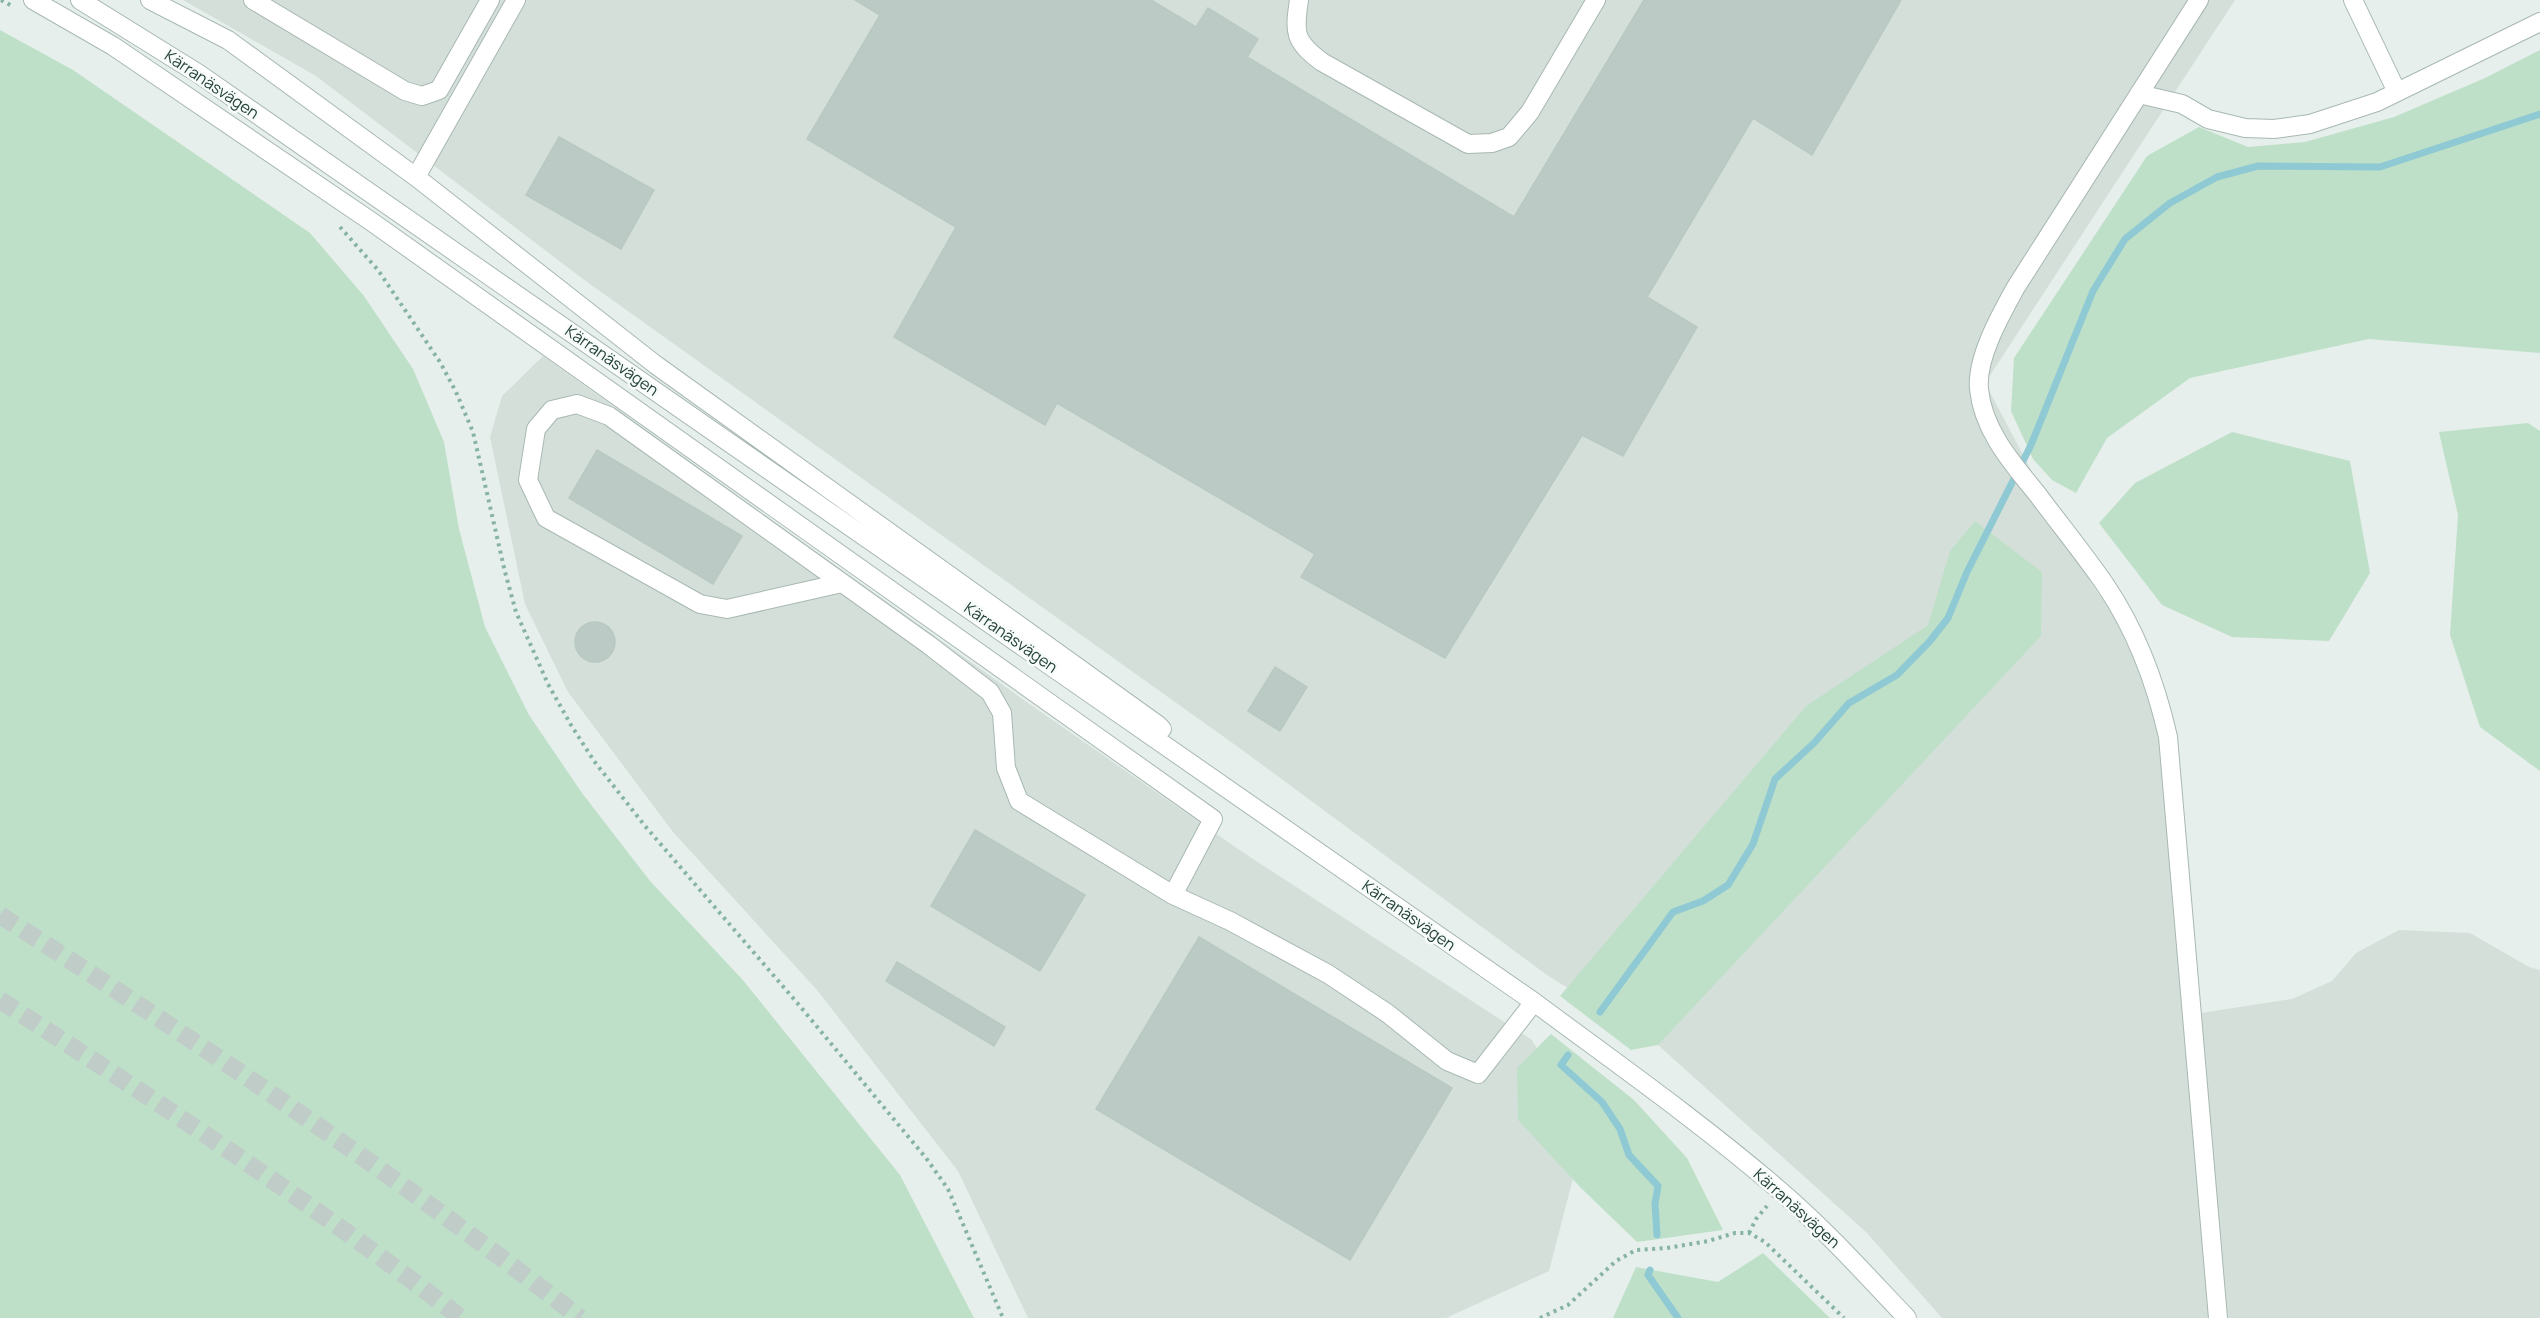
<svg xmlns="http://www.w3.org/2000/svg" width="2540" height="1318" font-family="Manrope,sans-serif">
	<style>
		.built { fill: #d4dfda }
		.green { fill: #bfe0c8 }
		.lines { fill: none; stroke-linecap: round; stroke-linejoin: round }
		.stream { stroke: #8ec9d4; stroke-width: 7 }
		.building { fill: #bbcac4; stroke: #b8c9c2; stroke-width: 1.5 }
		.highway-tunnel { stroke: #bfccc8; stroke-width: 18; stroke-dasharray: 18 9; stroke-linecap: butt }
		.minor-casing { stroke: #a8b8b2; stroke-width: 20 }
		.path { stroke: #86b3a5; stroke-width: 4; stroke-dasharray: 3 4.5; stroke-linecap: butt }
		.minor { stroke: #fff; stroke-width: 18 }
		.labels { text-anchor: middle; stroke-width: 5; stroke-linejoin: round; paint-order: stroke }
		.street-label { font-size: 16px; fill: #24423a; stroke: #f7fbf9 }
	</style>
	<rect width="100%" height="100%" fill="#e6efeb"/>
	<path class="built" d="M 183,0 L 2235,0 L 1985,383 L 2091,583 L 2120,624 L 2149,689 L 2163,744 L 2188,1015 L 2292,999 L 2332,981 L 2356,953 L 2399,930 L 2470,933 L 2529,967 L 2540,970 L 2540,1318 L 1942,1318 L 1866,1232 L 1658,1045 L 1547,975 L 1245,752 L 583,279 L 316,76 Z
		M 543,356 L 1028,703 L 1244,853 L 1532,1040 L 1585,1132 L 1549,1271 L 1446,1318 L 1028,1318 L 958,1171 L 817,990 L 673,832 L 568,692 L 525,604 L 490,437 L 502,396 Z"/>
	<path class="green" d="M 0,30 L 73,70 L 310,233 L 364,296 L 413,369 L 444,442 L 459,529 L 485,627 L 529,715 L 582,793 L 650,881 L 742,979 L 900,1175 L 974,1318 L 0,1318 Z
		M 2540,50 L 2540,353 L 2369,339 L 2190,378 L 2107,438 L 2076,493 L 2052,480 L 2033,459 L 2011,411 L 2014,358 L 2147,156 L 2199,127 L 2248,147 L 2305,142 L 2394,117 L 2485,78 Z
		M 2528,423 L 2540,431 L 2540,771 L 2480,727 L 2450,635 L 2458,515 L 2439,432 Z
		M 2232,432 L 2350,461 L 2370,573 L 2329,641 L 2232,637 L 2162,605 L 2099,523 L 2135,483 Z
		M 1975,521 L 2042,572 L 2041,636 L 1658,1045 L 1631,1050 L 1560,996 L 1806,706 L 1928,625 L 1950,551 Z
		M 1551,1034 L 1634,1100 L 1687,1158 L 1723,1230 L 1637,1242 L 1581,1188 L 1518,1120 L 1517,1068 Z
		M 1763,1253 L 1830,1318 L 1613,1318 L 1636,1267 L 1718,1282 Z"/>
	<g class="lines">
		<path class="stream" d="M 1600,1012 L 1673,912 L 1703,901 L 1728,885 L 1753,844 L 1775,779 L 1814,743 L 1849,703 L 1897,675 L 1930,641 L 1948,618 L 1967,572 L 2031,445 L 2093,291 L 2125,239 L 2170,203 L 2217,177 L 2258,166 L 2380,167 L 2540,114
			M 1568,1055 L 1561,1065 L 1602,1102 L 1620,1129 L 1629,1155 L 1658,1186 L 1655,1204 L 1657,1235
			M 1650,1270 L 1648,1275 L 1678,1318"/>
	</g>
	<path class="building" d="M 855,0 L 1151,0 L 1196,27 L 1208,8 L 1258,39 L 1247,57 L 1514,217 L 1644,0 L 1901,0 L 1812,155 L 1753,118 L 1647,297 L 1697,327 L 1623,456 L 1582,435 L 1445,658 L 1301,577 L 1315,554 L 1057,403 L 1045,425 L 894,337 L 956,227 L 807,139 L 880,15 Z
		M 559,137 L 654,190 L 621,249 L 526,195 Z
		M 597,450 L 742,536 L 713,584 L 569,498 Z
		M575 642a20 20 0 1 1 40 0a20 20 0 1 1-40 0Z
		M 1275,667 L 1307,687 L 1280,731 L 1248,711 Z
		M 975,830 L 1085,895 L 1040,971 L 931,906 Z
		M 1199,937 L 1452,1088 L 1350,1260 L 1096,1109 Z
		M 897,962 L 1005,1027 L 994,1046 L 886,981 Z"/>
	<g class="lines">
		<path class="highway-tunnel" d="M 0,915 C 198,1042 394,1173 580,1318
			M 0,1000 C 157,1102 314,1203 461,1318"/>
		<defs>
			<path id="minor" d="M 33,0 L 113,46 L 372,222 L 1213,819 L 1173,895
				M 80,0 L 199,74 L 1534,1002 C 1616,1063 1700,1122 1778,1189 C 1824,1228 1865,1274 1907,1318
				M 150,0 L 228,40 L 416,177
				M 253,0 L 405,91 L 422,96 L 439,90 L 490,0
				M 516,0 L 416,177 L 656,365 L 1158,725 L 1162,729
				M 1299,0 C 1294,33 1294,41 1322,62 L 1468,144 L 1492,143 L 1509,137 L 1530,112 L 1596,0
				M 2199,0 L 2016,287 C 2001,314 1976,358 1979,389 C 1983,431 2013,464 2038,495 C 2061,526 2085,555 2106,586 C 2137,632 2156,684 2168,737 L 2218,1318
				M 2353,0 L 2397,92
				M 2139,94 L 2182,104 L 2208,119 L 2245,128 L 2274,129 L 2310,124 L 2377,102 L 2540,22
				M 842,583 L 727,609 L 700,604 L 546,518 L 528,480 L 536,429 L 552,410 L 577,404 L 609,416 L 929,645 L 990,692 L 1002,713 L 1006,768 L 1019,801 L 1173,895 L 1230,921 L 1328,974 L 1387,1013 L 1447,1061 L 1478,1074 L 1534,1002"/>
		</defs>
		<use href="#minor" class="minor-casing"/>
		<path class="path" d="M 1,0 L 14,7
			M 340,227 L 378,270 L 440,362 L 456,392 L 473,432 L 505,572 L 516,612 L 548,684 L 571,725 L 594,761 L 645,826 L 799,1005 L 926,1158 L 948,1189 L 1003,1318
			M 1749,1233 L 1756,1219 L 1767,1206
			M 1540,1318 L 1568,1305 L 1616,1261 L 1636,1250 L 1667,1248 L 1708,1241 L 1735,1233 L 1749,1233 L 1765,1242 L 1844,1318"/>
		<use href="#minor" class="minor"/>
	</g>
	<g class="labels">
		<g class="street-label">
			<text transform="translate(212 84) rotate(34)" y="6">Kärranäsvägen</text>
			<text transform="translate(612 360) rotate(35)" y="6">Kärranäsvägen</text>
			<text transform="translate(1011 637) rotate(35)" y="6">Kärranäsvägen</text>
			<text transform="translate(1409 915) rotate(35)" y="6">Kärranäsvägen</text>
			<text transform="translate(1797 1208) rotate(42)" y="6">Kärranäsvägen</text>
		</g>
	</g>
</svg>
